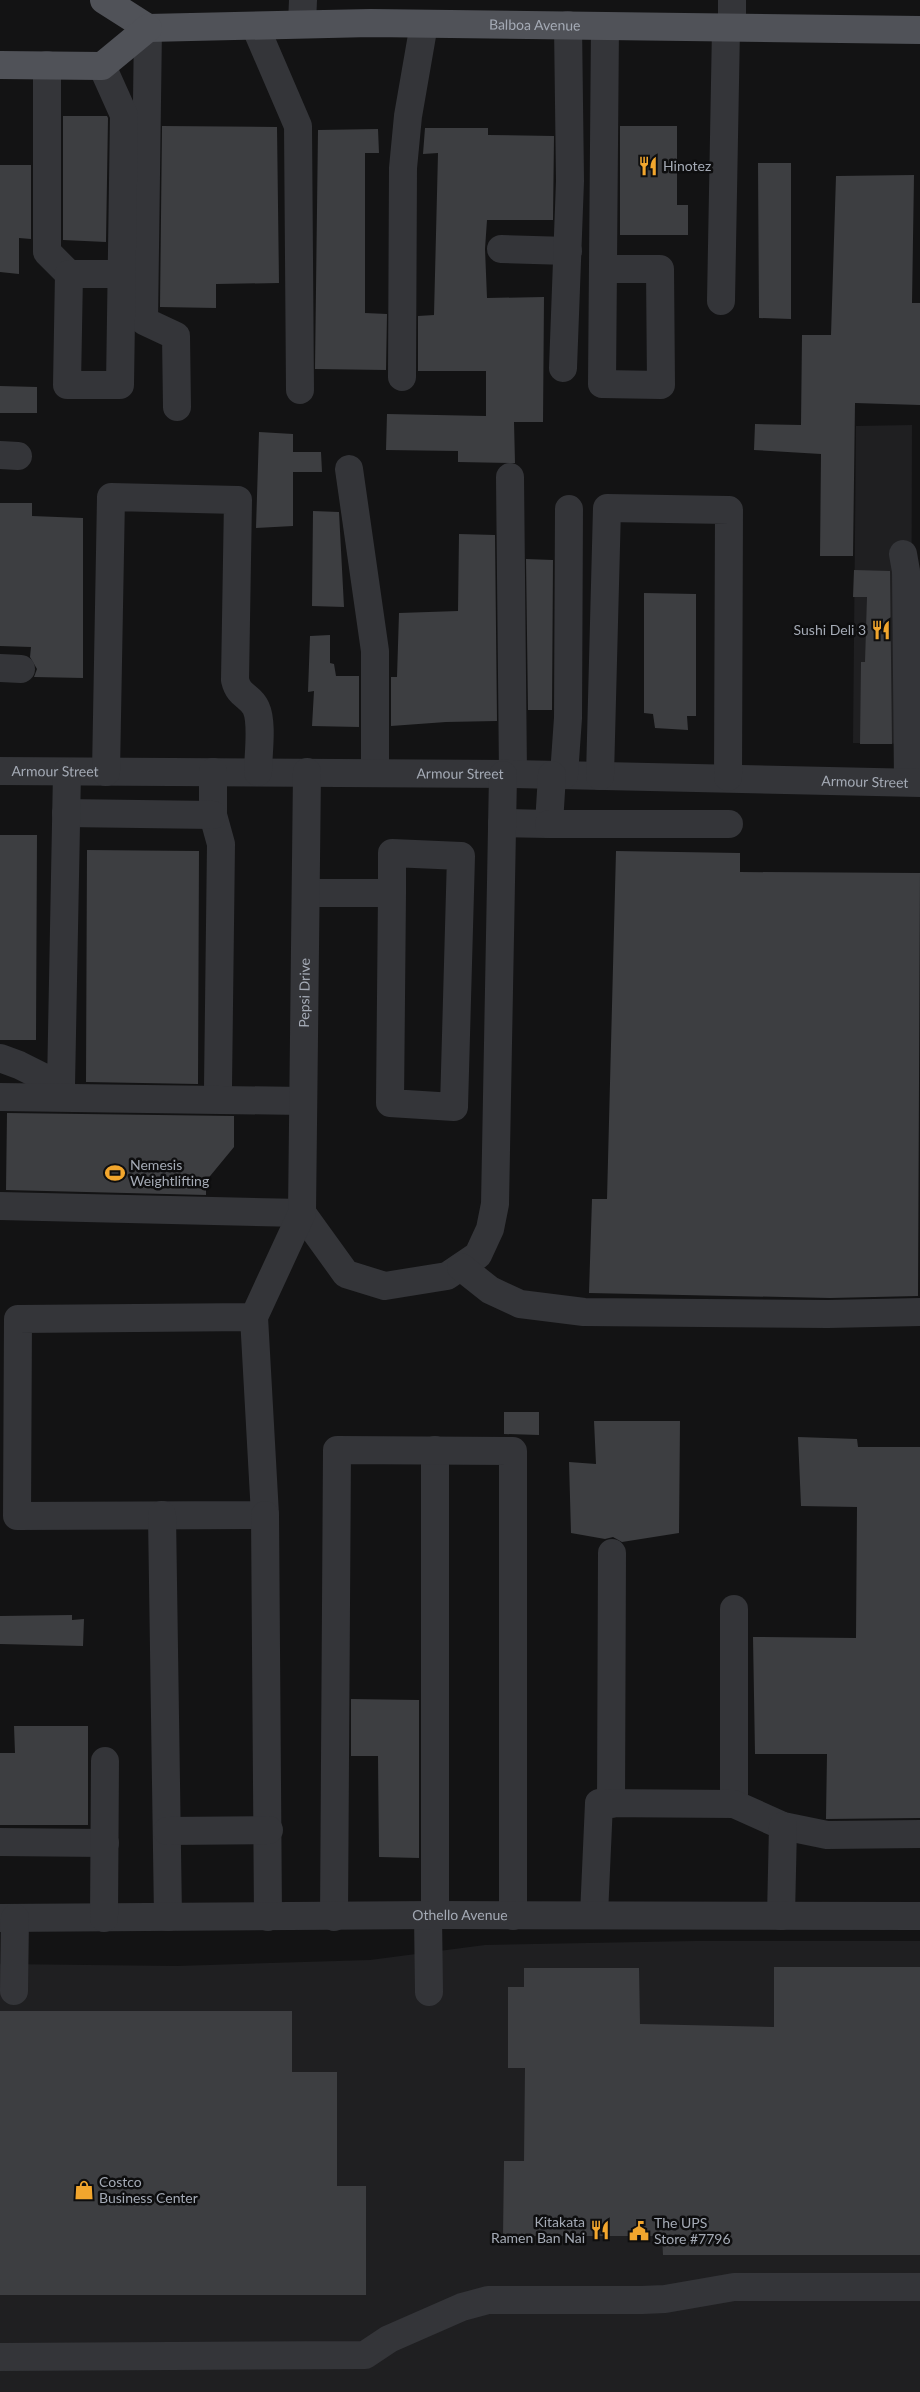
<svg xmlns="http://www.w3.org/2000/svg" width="920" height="2392" font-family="Lato,sans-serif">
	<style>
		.built { fill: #1f1f21 }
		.building { fill: #3d3e41 }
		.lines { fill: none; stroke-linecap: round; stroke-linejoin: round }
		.minor { stroke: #343539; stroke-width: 28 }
		.major { stroke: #505258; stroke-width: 28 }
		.labels { text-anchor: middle; stroke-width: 5; stroke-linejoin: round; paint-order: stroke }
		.street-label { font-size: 14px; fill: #a4aab5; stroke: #0e0e0f }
		.poi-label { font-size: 14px; fill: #a4aab5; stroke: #0e0e0f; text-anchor: start }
	</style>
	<rect width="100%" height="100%" fill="#131314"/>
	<path class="built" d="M 912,425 L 911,744 L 853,743 L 856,426 Z
		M 695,1941 L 920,1941 L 920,2392 L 0,2392 L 0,1964 L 177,1966 L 370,1960 L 485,1945 Z"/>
	<path class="building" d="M 63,116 L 107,116 L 108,118 L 106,242 L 63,240 Z
		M 162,126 L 277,127 L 279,283 L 216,284 L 216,308 L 160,307 Z
		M 620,126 L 677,126 L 677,205 L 688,205 L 688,235 L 620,235 Z
		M 425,128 L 488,128 L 488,135 L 554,136 L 553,220 L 487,220 L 485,249 L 487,298 L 544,297 L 543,422 L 514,422 L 515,463 L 458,462 L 458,451 L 386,450 L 387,414 L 486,416 L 486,371 L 418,371 L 418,316 L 434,315 L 438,153 L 423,154 Z
		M 378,129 L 379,153 L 365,153 L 365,313 L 387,314 L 386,370 L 315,369 L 318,130 Z
		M 758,163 L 791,163 L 791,319 L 759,318 Z
		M 0,165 L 31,165 L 31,239 L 19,238 L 19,274 L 0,272 Z
		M 914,175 L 912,303 L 920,303 L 920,405 L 855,403 L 853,556 L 820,556 L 821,454 L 754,450 L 755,424 L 801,425 L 802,335 L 831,335 L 836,176 Z
		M 0,386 L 37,387 L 37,413 L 0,413 Z
		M 259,432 L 293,434 L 293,452 L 321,452 L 322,472 L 293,472 L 293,526 L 256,528 Z
		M 0,503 L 32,503 L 32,516 L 83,518 L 83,678 L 34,677 L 37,669 L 30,657 L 31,647 L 0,646 Z
		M 313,511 L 339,512 L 344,607 L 312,606 Z
		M 459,534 L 495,535 L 497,721 L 446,722 L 391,726 L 391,677 L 397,677 L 399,613 L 458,611 Z
		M 526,559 L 553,560 L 552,710 L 528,710 Z
		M 854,570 L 890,571 L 892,744 L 860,744 L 861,662 L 865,662 L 867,597 L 853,597 Z
		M 644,593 L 696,594 L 696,716 L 687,716 L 688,730 L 655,728 L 653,714 L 644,713 Z
		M 330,635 L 330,663 L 334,664 L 336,676 L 359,676 L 359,727 L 312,726 L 314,691 L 308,692 L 310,636 Z
		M 0,835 L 37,835 L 36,1040 L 0,1040 Z
		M 87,850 L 199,851 L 198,1084 L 86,1082 Z
		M 616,851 L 740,853 L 740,872 L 920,873 L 918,1296 L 830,1298 L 589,1293 L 592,1199 L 607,1199 Z
		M 7,1113 L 234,1116 L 234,1147 L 206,1181 L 206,1195 L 6,1190 Z
		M 504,1412 L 539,1412 L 539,1435 L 504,1434 Z
		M 594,1421 L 680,1421 L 679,1533 L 622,1542 L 613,1537 L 605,1539 L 571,1533 L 569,1462 L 596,1464 Z
		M 798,1437 L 857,1439 L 858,1447 L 920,1447 L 920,1818 L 826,1819 L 827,1754 L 755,1754 L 753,1637 L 856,1638 L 857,1507 L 801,1506 Z
		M 72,1615 L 72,1620 L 84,1619 L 83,1646 L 0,1644 L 0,1616 Z
		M 351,1699 L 419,1700 L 419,1858 L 379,1857 L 378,1756 L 351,1756 Z
		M 14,1726 L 88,1726 L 88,1825 L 0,1825 L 0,1753 L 15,1753 Z
		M 774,1967 L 920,1967 L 920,2255 L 663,2255 L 662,2236 L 503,2236 L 504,2161 L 524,2161 L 525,2068 L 508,2068 L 508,1987 L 524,1987 L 524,1968 L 639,1968 L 640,2024 L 774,2027 Z
		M 0,2011 L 292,2011 L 292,2072 L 337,2072 L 337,2186 L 366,2186 L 366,2295 L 0,2295 Z"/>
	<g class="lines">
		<g class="minor">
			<path d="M 732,0 L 732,27"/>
			<path d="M 302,24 L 303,0"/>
			<path d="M 255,26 L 298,126 L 300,390"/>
			<path d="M 148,28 L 144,321 L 176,336 L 177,407"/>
			<path d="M 47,65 L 47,252 L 69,274"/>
			<path d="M 102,66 L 124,115 L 120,385 L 67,385 L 69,274 L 122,274"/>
			<path d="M 501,249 L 568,251"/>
			<path d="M 604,269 L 660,269 L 661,385 L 602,384 L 605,26"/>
			<path d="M 721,301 L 726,28"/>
			<path d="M 563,368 L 570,181 L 568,25"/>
			<path d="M 402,377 L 403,168 L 408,116 L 424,24"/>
			<path d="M 0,455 L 18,456"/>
			<path d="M 349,469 L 375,651 L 375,773"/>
			<path d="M 510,477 L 513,774"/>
			<path d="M 903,554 L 906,571 L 908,782"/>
			<path d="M 0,668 L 21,669"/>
			<path id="s1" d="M 0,771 L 513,774 L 920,783"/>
			<path d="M 106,772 L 111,497 L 238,500 L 235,680 C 239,697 250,695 256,708 C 263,723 258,755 258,772"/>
			<path d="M 213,772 L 213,815 L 221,844 L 218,1087"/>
			<path d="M 564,775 L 568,718 L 569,509"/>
			<path d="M 600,776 L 607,508 L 729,510 L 728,777"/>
			<path d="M 66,813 L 213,815"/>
			<path d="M 502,823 L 549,824 L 552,775"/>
			<path d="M 549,824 L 729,824"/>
			<path d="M 306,893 L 392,893 L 392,853 L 461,856 L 454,1107 L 390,1103 L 392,893"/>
			<path d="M 0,1058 L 19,1065 L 61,1086 L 67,772"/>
			<path d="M 0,1097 L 303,1101"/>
			<path d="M 0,1206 L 302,1213"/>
			<path d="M 302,1213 L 346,1274 L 385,1286 L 447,1276 L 478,1255 L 490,1229 L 495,1204 L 503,775"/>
			<path d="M 461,1267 L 490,1290 L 520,1304 L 584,1312 L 828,1314 L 920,1312"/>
			<path id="s2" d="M 254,1317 L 265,1515 L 17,1516 L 18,1319 L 254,1317 L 302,1213 L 307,772"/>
			<path d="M 162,1515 L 168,1917"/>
			<path d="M 265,1515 L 268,1917"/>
			<path d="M 734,1609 L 734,1804"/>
			<path d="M 611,1804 L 612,1553"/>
			<path d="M 167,1831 L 269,1830"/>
			<path d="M 0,1842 L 105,1843"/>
			<path d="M 428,1915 L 429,1992"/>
			<path d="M 435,1915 L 435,1450"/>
			<path d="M 594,1915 L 599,1803 L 734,1804 L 783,1826 L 827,1835 L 920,1834"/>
			<path d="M 781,1916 L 783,1826"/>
			<path d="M 334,1917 L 337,1450 L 513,1451 L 513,1916"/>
			<path id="s3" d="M 0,1918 L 435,1915 L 920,1916"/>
			<path d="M 104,1918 L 105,1761"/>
			<path d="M 14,1991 L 15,1918"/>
			<path d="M 0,2357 L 365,2355 L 389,2339 L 462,2307 L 488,2300 L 642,2300 L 665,2299 L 734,2287 L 920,2287"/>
		</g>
		<g class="major">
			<path id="s4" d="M 104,0 L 148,28 L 371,23 L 920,30"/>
			<path d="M 0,65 L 102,66 L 148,28"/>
		</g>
	</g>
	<defs>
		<symbol id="restaurant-bare" viewBox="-9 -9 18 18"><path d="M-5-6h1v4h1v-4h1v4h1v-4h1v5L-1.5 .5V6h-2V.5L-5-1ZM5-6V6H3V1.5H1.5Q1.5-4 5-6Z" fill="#f2a62d" stroke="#0e0e0f" stroke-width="2.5" paint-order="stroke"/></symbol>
		<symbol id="stadium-bare" viewBox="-9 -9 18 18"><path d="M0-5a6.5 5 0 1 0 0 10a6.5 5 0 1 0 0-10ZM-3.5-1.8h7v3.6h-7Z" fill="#f2a62d" stroke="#0e0e0f" stroke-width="2.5" paint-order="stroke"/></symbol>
		<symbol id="shop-bare" viewBox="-9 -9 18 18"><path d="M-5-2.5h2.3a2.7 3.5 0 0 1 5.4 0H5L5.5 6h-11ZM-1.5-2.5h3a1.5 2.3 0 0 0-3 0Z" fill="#f2a62d" stroke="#0e0e0f" stroke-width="2.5" paint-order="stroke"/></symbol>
		<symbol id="civic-bare" viewBox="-9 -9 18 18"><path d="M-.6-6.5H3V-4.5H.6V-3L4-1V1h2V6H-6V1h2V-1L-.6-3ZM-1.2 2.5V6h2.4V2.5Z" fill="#f2a62d" stroke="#0e0e0f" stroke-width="2.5" paint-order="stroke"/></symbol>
	</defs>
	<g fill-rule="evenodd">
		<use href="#restaurant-bare" x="634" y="152" width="28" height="28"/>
		<use href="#restaurant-bare" x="867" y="616" width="28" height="28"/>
		<use href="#stadium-bare" x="101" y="1159" width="28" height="28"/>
		<use href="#shop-bare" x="70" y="2176" width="28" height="28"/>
		<use href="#restaurant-bare" x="586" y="2216" width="28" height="28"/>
		<use href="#civic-bare" x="625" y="2217" width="28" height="28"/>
	</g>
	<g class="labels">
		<g class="street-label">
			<text dy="5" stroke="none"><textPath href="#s4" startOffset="439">Balboa Avenue</textPath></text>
			<text dy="5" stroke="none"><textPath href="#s1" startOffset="55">Armour Street</textPath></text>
			<text dy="5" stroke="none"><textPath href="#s1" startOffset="460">Armour Street</textPath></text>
			<text dy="5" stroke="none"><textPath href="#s1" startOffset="865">Armour Street</textPath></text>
			<text dy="5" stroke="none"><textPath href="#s2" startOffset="1214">Pepsi Drive</textPath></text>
			<text dy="5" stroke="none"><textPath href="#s3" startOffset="460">Othello Avenue</textPath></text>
		</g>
		<g class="poi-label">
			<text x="663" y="171">Hinotez</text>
			<text x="866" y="635" text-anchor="end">Sushi Deli 3</text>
			<text x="130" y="1170">Nemesis<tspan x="130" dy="16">Weightlifting</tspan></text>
			<text x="99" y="2187">Costco<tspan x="99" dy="16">Business Center</tspan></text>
			<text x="585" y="2227" text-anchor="end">Kitakata<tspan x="585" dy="16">Ramen Ban Nai</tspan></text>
			<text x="654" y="2228">The UPS<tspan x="654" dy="16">Store #7796</tspan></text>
		</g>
	</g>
</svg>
